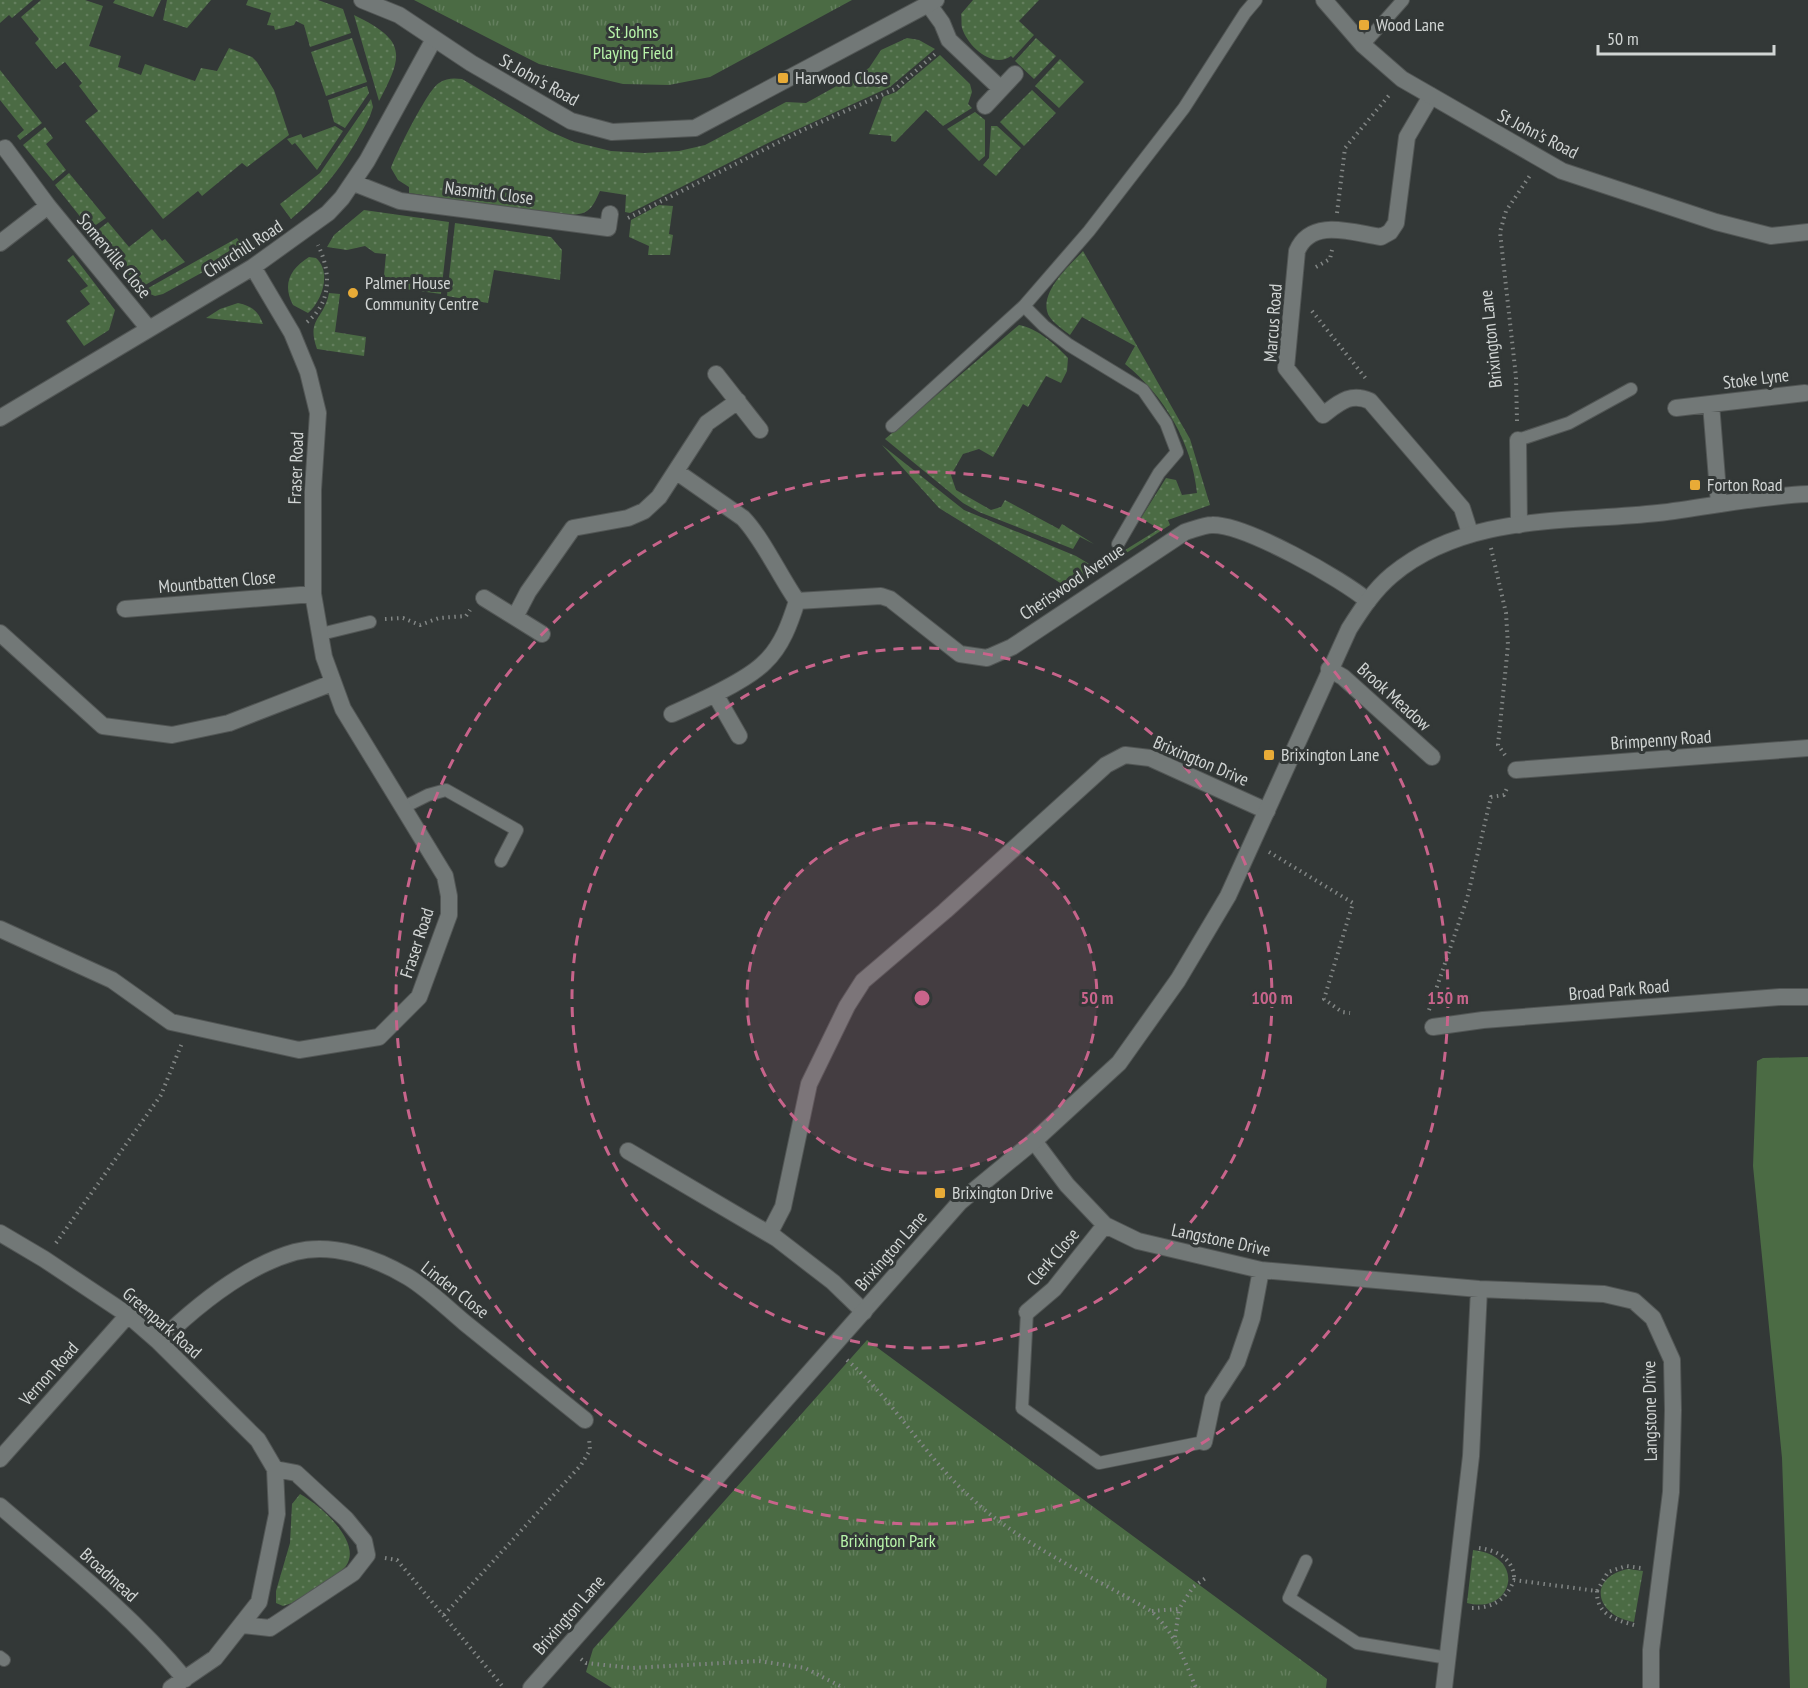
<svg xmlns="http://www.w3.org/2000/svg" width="1808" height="1688" font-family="'PT Sans Narrow',sans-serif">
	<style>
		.grass { fill: url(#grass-dots) }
		.park { fill: url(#park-tufts) }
		.garden { fill: #4b6b44 }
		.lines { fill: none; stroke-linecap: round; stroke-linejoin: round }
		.service-casing { stroke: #525655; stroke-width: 14 }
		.minor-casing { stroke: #525655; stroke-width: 18 }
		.tertiary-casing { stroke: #525655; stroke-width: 18 }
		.path { stroke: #828685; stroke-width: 4; stroke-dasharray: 1.5 4.5; stroke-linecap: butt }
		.service { stroke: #727877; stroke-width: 12 }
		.minor { stroke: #727877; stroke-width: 16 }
		.tertiary { stroke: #727877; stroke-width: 16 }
		.ring { fill: none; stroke: #c8648b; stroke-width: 3; stroke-dasharray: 10 8 }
		.poi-dot { fill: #e8ab37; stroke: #333837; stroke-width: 2 }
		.labels { text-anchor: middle; stroke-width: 6; stroke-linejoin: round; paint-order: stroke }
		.poi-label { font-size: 18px; fill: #d1d5d4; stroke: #333837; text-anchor: start }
		.park-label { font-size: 18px; fill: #b8f5aa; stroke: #333837 }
		.street-label { font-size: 18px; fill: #d1d5d4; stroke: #333837 }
		.centre { fill: #c8648b; stroke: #333837; stroke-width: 3 }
		.ring-label { font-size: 18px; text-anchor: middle; font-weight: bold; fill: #c8648b; stroke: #333837; stroke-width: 6; stroke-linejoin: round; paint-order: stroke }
	</style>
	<defs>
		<pattern id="grass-dots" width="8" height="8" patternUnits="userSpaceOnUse" patternTransform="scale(1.5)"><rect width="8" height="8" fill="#4b6b44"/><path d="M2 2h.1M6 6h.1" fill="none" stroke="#647f5e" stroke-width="1.8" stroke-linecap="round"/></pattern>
		<pattern id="park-tufts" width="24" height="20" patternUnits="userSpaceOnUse" patternTransform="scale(1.5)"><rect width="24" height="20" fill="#4b6b44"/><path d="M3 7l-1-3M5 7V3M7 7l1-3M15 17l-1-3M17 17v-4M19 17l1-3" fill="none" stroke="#647f5e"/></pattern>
	</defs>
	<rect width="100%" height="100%" fill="#333837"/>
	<path class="grass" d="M 0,0 L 33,0 L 12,18 L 9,15 L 0,23 Z
		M 41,0 L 85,0 L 103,6 L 89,46 L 121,56 L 118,67 L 141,75 L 145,64 L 195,81 L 201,68 L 217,71 L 229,48 L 252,57 L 257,62 L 274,90 L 289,135 L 247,167 L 242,163 L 202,196 L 198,191 L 163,219 L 85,121 L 98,111 L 79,86 L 82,83 L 65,62 L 56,69 L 35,43 L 39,39 L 21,17 Z
		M 115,0 L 161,0 L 153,17 L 113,3 Z
		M 167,0 L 211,0 L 187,28 L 163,20 Z
		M 248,0 L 318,0 L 343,9 L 351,33 L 310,47 L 304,25 L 296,21 L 294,25 L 275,30 L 274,26 L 267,25 L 271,13 L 246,5 Z
		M 973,0 L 1039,0 L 1019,21 L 1034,35 L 1013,58 L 1011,56 C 993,69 968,47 962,28 C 961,24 962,18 961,14 Z
		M 354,15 C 405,40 405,53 379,101 Z
		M 352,38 L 367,82 L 326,96 L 311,52 Z
		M 907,38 L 919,40 L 935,49 L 890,87 L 772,141 L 630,213 L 625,212 L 626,195 L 600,191 C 591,211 588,215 565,215 L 409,193 L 409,187 L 398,180 L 391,168 C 396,154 428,89 439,83 C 447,78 453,78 462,79 L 549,131 L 574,142 L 611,151 L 644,153 L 679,151 L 705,145 L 786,102 L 806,103 L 869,68 L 881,50 Z
		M 1036,38 L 1056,56 L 1034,79 L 1015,61 Z
		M 940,55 L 970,84 L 972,92 L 968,104 L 972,108 L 943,126 L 926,110 L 895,142 L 891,141 L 891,136 L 869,134 L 883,97 L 896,92 Z
		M 1060,59 L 1084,82 L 1059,108 L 1035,86 Z
		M 0,70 L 42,123 L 20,140 L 17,136 L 24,130 L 0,100 Z
		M 367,86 L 369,93 L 345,128 L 334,122 L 328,100 Z
		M 1032,90 L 1056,113 L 1024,146 L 1000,122 Z
		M 371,99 L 373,107 L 370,116 C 350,156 326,190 291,219 L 280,204 L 320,173 Z
		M 975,112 L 985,120 L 985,156 L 979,161 L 947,129 Z
		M 335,126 L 343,131 L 317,170 L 295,143 L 292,145 L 287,139 L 301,134 L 303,138 Z
		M 991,126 L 997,126 L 1021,148 L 996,176 L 983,165 L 989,158 Z
		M 45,127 L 53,138 L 46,144 L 66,170 L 53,181 L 23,145 Z
		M 69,173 L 106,218 L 90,229 L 55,185 Z
		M 659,205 L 673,206 L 669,234 L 673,235 L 670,255 L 648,255 L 649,246 L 629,237 L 631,220 Z
		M 364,210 L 449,222 L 441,294 L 383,286 L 386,254 L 375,253 L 365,246 L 347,250 L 327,247 L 334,235 Z
		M 108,222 L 129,247 L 152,229 L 162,241 L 165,239 L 185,262 L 140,288 L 94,233 Z
		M 455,223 L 551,237 L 562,250 L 560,280 L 494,270 L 488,303 L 447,296 Z
		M 237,238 L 245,249 L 163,294 L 155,296 L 143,291 Z
		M 1083,251 L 1190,439 L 1210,505 L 1168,520 L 1170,525 L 1070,589 L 939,508 L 882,445 L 964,510 L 1076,556 L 1096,568 L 1159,529 L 1141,518 L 1166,478 L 1176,480 L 1182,495 L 1197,493 C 1192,443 1164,395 1125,364 L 1135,346 L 1082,317 L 1070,335 C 1064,330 1053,323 1049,316 C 1037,294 1070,265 1083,251 Z
		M 73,255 L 115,310 L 109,330 L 84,346 L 66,321 L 90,304 L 80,291 L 88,286 L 67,260 Z
		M 309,257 L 316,258 C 332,272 322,301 308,313 L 293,305 C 282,284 290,269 309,257 Z
		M 329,293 L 340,294 L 335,332 L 366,337 L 364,356 L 317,349 C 306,318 324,320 329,293 Z
		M 238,303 C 252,306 258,311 263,324 L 206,318 L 220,309 Z
		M 1019,325 C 1037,328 1055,344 1068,358 L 1067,371 L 1061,383 L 1046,376 L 1028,407 L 1023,404 L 993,457 L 979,449 L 963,454 L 951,475 L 956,490 L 991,510 L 1001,507 L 1005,500 L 1059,529 L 1062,524 L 1094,544 L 1080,537 L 1073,549 L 979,512 L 963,503 L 885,439 Z
		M 300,1494 C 319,1504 363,1542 346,1566 C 339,1575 304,1595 292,1603 L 283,1606 L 276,1603 L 276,1591 L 290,1543 L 292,1504 Z
		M 1473,1550 C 1528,1556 1513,1615 1467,1603 Z
		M 1628,1569 L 1643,1571 L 1634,1622 C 1596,1616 1586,1578 1628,1569 Z"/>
	<path class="park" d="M 414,0 L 852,0 L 710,77 L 669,85 L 623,84 L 539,64 Z
		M 867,1340 L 1327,1679 L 1326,1688 L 612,1688 L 586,1672 L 593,1649 Z"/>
	<path class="garden" d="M 1808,1057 L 1808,1688 L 1790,1688 L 1782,1458 L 1753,1166 L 1757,1061 L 1763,1058 Z"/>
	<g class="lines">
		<defs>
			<path id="service" d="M 1363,45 L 1403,0
				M 892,426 L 1024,306
				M 1518,440 L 1569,423 L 1631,389
				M 1118,544 L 1159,473 L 1177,452 L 1166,423 L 1143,390 L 1069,345 L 1044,326 L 1024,306 L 1089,231 L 1184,108 L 1245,13 L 1256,0
				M 321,634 L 370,622
				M 404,807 L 428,795 L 446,790 L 517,830 L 501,861
				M 1027,1312 L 1022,1408 L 1099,1463 L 1204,1442
				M 1306,1561 L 1289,1598 L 1357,1643 L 1448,1658
				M 0,1657 L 4,1660"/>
			<path id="minor" d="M 929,5 L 942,23 L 949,40 L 1001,89
				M 1431,96 L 1407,137 L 1396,223 L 1390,232 L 1381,237 C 1353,233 1311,217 1297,251 L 1286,368 L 1323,415 C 1339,403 1350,392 1370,401 L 1462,508 L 1470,533
				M 985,106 L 1015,74
				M 5,148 L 48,206 L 149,329
				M 354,183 L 400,201 L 608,228 L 610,214
				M 0,243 L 48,206
				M 716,374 L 760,430
				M 1711,404 L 1719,504
				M 1676,408 L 1805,393
				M 0,418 L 253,267 L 328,213 L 342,198 L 367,161 L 434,39
				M 1518,440 L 1519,525
				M 677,472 L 743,518 C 763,539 779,575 797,601 L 881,596 L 890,599 L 960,654 L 987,658 L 1012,647 L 1185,532 C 1193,530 1203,525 1212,525 C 1245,524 1342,579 1368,601
				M 484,598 L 542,634
				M 125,609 L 313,594
				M 515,617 L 528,592 L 573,528 L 628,518 L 644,511 L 659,497 L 707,423 L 738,401
				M 0,633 L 103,726 L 172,735 L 229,723 L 332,683
				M 1329,669 L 1343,677 L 1432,757
				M 715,694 L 739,736
				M 672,714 C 697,703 747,681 765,662 C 782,646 790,623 797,601
				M 1516,770 L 1808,748
				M 0,929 L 112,980 L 171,1022 L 299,1050 L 379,1037 L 419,997 L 449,915 L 449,896 L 445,876 L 343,709 L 324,657 L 313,594 L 313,490 L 318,413 L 308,372 L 292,333 L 253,267
				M 1433,1027 L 1483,1020 L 1780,997 L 1808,997
				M 1034,1141 L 1067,1185 L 1105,1225 L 1138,1241 L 1261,1270 L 1479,1289 L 1604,1294 L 1634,1301 L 1653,1318 L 1672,1360 L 1673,1410 L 1671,1492 L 1651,1650 L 1651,1688
				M 628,1151 L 776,1238 L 833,1282 L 864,1312
				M 0,1233 L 44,1259 L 128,1315 L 159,1342 L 258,1440 L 275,1469 L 277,1514 L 259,1602 L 215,1658 L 171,1688
				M 769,1234 L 783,1207 L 809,1084 L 847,1006 L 863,981 L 945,911 L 1106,765 L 1125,755 L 1150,758 L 1267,811
				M 1027,1312 L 1054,1289 L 1105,1225
				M 159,1342 C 196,1306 245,1266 295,1252 C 332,1242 376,1258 408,1277 C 428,1289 447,1308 465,1323 C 505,1355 545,1388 585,1420
				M 1204,1442 L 1213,1399 L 1237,1362 L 1252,1318 L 1261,1270
				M 0,1459 L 128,1315
				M 0,1506 C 64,1561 131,1614 185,1679
				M 243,1625 L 270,1628 L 353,1573 L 367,1555 L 364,1541 L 346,1519 L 296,1473 L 275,1469
				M 1444,1688 L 1471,1456 L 1479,1289"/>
			<path id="tertiary" d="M 362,0 L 399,15 L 471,63 L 571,121 L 612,132 L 695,128 L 936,0
				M 1324,0 L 1363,45 L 1402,79 L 1562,171 L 1716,222 L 1771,236 L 1808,232
				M 531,1688 L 960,1202 L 1034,1141 L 1119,1063 L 1178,980 L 1228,896 L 1349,629 C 1361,610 1374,590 1392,575 C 1467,513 1566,523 1658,513 C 1708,507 1758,496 1808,494"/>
		</defs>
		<use href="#service" class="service-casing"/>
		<use href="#minor" class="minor-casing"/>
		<use href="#tertiary" class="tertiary-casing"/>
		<path class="path" d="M 1337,213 L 1345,148 L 1391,93
			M 628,218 L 803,130 L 895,89 L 935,54
			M 1316,267 L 1330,259 L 1332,250
			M 1312,311 L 1367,380
			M 307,322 C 332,302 331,272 318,245
			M 1517,421 L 1516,377 L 1500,232 L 1506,211 L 1531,174
			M 1491,548 L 1506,613 L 1508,645 L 1498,745 L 1505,755
			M 385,619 L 403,618 L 420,625 L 439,618 L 466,616 L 470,610
			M 1269,852 L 1353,903 L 1324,999 L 1342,1012 L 1350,1013
			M 1429,1010 L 1467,899 L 1491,797 L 1504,795 L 1508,786
			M 56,1243 L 161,1095 L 182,1043
			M 847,1360 C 894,1401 924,1455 969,1496 C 1021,1545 1090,1575 1151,1611 C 1175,1633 1184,1659 1196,1688
			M 1479,1548 C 1497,1550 1515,1560 1514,1580
			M 385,1558 L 397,1560 L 504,1688
			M 1597,1591 L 1608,1572 L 1626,1566 L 1641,1568
			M 1472,1608 C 1493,1608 1506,1600 1514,1580 L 1597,1591 C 1596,1614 1615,1620 1634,1625
			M 1152,1611 L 1179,1609 L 1193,1587 L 1207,1577
			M 444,1615 L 581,1465 L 590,1450 L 589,1438
			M 1175,1637 L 1179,1609
			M 581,1659 L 586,1663 L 632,1668 L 759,1661 L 805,1668 L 844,1688"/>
		<use href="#service" class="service"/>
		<use href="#minor" class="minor"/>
		<use href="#tertiary" class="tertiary"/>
	</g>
	<circle cx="922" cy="998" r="175" fill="#c8648b" fill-opacity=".12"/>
	<g class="ring">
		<circle cx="922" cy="998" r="175"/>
		<circle cx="922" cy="998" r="350"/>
		<circle cx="922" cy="998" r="526"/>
	</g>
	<g class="poi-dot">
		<rect x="1358" y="19" width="12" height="12" rx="3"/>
		<rect x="777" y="72" width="12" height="12" rx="3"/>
		<circle cx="353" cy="293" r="6"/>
		<rect x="1689" y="479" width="12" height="12" rx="3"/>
		<rect x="1263" y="749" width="12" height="12" rx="3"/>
		<rect x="934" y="1187" width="12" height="12" rx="3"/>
	</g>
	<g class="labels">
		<g class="poi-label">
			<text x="1376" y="31">Wood Lane</text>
			<text x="795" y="84">Harwood Close</text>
			<text x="365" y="289">Palmer House<tspan x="365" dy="21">Community Centre</tspan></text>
			<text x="1707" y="491">Forton Road</text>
			<text x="1281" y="761">Brixington Lane</text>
			<text x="952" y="1199">Brixington Drive</text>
		</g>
		<g class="park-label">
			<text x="633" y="38">St Johns<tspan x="633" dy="21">Playing Field</tspan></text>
			<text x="888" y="1547">Brixington Park</text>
		</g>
		<g class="street-label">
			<text transform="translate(539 80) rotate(29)" y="6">St John's Road</text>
			<text transform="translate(1538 134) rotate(27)" y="6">St John's Road</text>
			<text transform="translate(489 193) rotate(7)" y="6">Nasmith Close</text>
			<text transform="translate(243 249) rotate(-33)" y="6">Churchill Road</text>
			<text transform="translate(114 256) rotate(50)" y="6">Somerville Close</text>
			<text transform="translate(1273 323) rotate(-86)" y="6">Marcus Road</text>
			<text transform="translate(1491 339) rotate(-96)" y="6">Brixington Lane</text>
			<text transform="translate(1756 379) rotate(-7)" y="6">Stoke Lyne</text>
			<text transform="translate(296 468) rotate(-88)" y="6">Fraser Road</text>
			<text transform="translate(217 582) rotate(-5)" y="6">Mountbatten Close</text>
			<text transform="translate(1072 582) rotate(-34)" y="6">Cheriswood Avenue</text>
			<text transform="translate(1394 697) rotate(42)" y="6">Brook Meadow</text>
			<text transform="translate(1661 740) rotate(-4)" y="6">Brimpenny Road</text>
			<text transform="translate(1201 761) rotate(23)" y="6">Brixington Drive</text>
			<text transform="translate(417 943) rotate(-72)" y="6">Fraser Road</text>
			<text transform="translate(1619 990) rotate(-5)" y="6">Broad Park Road</text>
			<text transform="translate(1221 1240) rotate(12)" y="6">Langstone Drive</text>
			<text transform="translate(891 1251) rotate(-49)" y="6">Brixington Lane</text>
			<text transform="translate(1053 1257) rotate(-49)" y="6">Clerk Close</text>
			<text transform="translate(455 1290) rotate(38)" y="6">Linden Close</text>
			<text transform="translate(162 1323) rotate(41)" y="6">Greenpark Road</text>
			<text transform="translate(49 1374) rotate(-48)" y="6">Vernon Road</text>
			<text transform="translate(1650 1411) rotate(-91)" y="6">Langstone Drive</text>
			<text transform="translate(109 1575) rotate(42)" y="6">Broadmead</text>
			<text transform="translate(569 1615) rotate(-49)" y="6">Brixington Lane</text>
		</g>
	</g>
	<circle cx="922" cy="998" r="9" class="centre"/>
	<g class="ring-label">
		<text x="1097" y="1004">50 m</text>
		<text x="1272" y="1004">100 m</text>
		<text x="1448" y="1004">150 m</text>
	</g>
	<path d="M1598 45v9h176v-9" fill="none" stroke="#d1d5d4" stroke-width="3"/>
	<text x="1607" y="45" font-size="18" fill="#d1d5d4" stroke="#333837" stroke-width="4.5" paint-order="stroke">50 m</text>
</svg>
